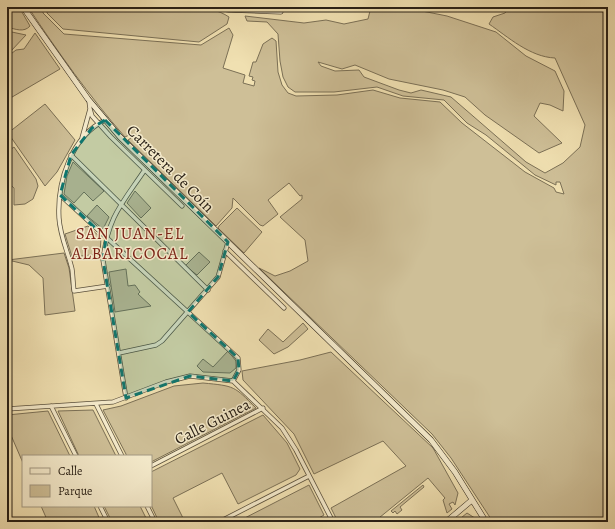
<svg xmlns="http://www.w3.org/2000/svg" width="615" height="529" font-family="Alegreya,serif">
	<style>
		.green { fill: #cebf97; stroke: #7b7056 }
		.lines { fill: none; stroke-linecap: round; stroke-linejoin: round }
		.street-casing { stroke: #5a503d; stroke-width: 5 }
		.secondary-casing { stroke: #282016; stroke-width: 6 }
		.street { stroke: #f5ebcc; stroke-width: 3.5 }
		.secondary { stroke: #f5ebcc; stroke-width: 5 }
		.marked { fill: #0f766e; fill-opacity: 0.2; stroke: #0f766e; stroke-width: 3; stroke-dasharray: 8 5; stroke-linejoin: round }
		.labels { text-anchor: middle; stroke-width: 3; stroke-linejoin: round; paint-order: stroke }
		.street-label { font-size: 16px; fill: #282016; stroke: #f5ebcc }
		.neighbourhood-label { font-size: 17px; letter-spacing: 1px; fill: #7a1f14; stroke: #f5ebcc }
	</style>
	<rect width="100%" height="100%" fill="#f0e0b1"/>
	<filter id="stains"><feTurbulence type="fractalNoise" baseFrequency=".005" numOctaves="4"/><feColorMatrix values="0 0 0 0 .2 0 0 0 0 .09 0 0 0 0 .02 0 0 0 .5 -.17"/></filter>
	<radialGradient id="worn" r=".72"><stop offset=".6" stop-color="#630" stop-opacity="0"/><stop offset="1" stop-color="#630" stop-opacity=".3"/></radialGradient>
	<path class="green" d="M 7,7 L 19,7 L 30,26 C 24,33 15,29 7,27 Z
		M 28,7 L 43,7 L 43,13 L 64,34 L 201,45 L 229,28 L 233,35 L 223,68 L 245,75 L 243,83 L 254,86 L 255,81 L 252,80 L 253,77 L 249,76 L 253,62 L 256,62 L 263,44 L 272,38 L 276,41 L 278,72 L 282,85 L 288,93 L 296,96 L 337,95 L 373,90 L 400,98 L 440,102 L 462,123 L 525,172 L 554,188 L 556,192 L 564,194 L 560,182 L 556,182 L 556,185 L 535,175 L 486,135 L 467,123 L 444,100 L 403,96 L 377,87 L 334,92 L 295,92 L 288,87 L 283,77 L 280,61 L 278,34 L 267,22 L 247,21 L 245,16 L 304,23 L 326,20 L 344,24 L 368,19 L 371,7 L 402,7 L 447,16 L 496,32 L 526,56 L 555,71 L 564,91 L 563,111 L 550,105 L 540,103 L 534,116 L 562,143 L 539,153 L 485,115 L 465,97 L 443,90 L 389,79 L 355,65 L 342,69 L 318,62 L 321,66 L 335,71 L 359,70 L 364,77 L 399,90 L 411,93 L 421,90 L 451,97 L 526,162 L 545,173 L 563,163 L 580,147 L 585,125 L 555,58 C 530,57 508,37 489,24 L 493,17 L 505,13 L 510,7 L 593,7 L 608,15 L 608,522 L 493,522 L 451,458 L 432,434 L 259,268 L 275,276 L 290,271 L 308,261 L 305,240 L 280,217 L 302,199 L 302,195 L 300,196 L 289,183 L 268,200 L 278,214 L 263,226 L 260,225 L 233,198 L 232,208 L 216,226 L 128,140 L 131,138 L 129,135 L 125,137 C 89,96 58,52 28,7 Z
		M 47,7 L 153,7 L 154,12 L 155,7 C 179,7 208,3 229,17 L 227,24 L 199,42 L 63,29 L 47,13 Z
		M 7,31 L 26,35 L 11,51 L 7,53 Z
		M 35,33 L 60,69 L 7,100 L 7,57 L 16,50 L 24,49 Z
		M 45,104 L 75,140 L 57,172 L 45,186 L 8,133 Z
		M 14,147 L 36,179 L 38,186 L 33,199 L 25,204 L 14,205 L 14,188 L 7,182 L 7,152 Z
		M 73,162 L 104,191 L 93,201 L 84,192 L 74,203 L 64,194 L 67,176 Z
		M 135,191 L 151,208 L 141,218 L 127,203 Z
		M 97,205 L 109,217 L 103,229 L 87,216 Z
		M 237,208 L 262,232 L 244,253 L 218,228 L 219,226 Z
		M 88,226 L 101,238 L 100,254 L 72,257 L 65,234 Z
		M 199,252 L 210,262 L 197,275 L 185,266 Z
		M 64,253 L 69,268 L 75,311 L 45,315 L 43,278 L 29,265 L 8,260 Z
		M 126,269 L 128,286 L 135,285 L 140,292 L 138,294 L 151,306 L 115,312 L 109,272 Z
		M 303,323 L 308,329 L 288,347 L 274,354 L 259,340 L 268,329 L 283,342 Z
		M 228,351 L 236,361 L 236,368 L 230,373 L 203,372 L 197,366 L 203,359 L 213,367 Z
		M 331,352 L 433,448 L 458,493 L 455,505 L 453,502 L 449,504 L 452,509 L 447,513 L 443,500 L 445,498 L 428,478 L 374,522 L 338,522 L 331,508 L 406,466 L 383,441 L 314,474 L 294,434 L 243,380 L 242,371 L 300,360 Z
		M 203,383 C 235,386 234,386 256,408 L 151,462 L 151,456 L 127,456 L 103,410 L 121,406 L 174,386 Z
		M 93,410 L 116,456 L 79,456 L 58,411 Z
		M 48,411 L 70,456 L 23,456 L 23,463 L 7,426 L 7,415 Z
		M 263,415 L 287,443 L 300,469 L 296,475 L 238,504 L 222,473 L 173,498 L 185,522 L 159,522 L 151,505 L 151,472 Z
		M 309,485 L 324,515 L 312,522 L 237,522 Z
		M 423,485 L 424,487 L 400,507 L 402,510 L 397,514 L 395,511 L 393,513 L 391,511 Z
		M 41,506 L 94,506 L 101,522 L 48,522 Z
		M 104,506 L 140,506 L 148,522 L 112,522 Z
		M 467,513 L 481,522 L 456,522 Z"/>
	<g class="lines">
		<defs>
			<path id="street" d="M 209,7 L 229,10 L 281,12
				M 90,109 L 92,116 L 111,137 L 182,206
				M 105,120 C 71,137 57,182 59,218 C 60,236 68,252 72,269 C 73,276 73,283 74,291 L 108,286
				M 82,138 L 90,109 L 89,101
				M 71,155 L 208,290
				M 60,195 L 238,358 L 239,370 L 233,381
				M 225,251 L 284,308
				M 119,353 L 156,345 L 162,341 L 218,277 L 228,242
				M 126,398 L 103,260 C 108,217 121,205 144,171
				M 96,404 L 122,456
				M 51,406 L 76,456
				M 7,409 L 113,402 L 166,382 L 190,376 L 233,381 L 282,428 L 296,450 L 333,522
				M 151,466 L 263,408
				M 100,506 L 108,522
				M 147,506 L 155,522
				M 219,522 L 309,476"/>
			<path id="secondary" d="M 23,7 L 88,99 L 120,137 L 431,440 L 455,472 L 486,522
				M 446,522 L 472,500"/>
		</defs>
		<use href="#street" class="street-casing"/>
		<use href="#secondary" class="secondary-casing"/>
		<use href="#street" class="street"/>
		<use href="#secondary" class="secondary"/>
	</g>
	<path class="marked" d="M 105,120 L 228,242 L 218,277 L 188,312 L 238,358 L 239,370 L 233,381 L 190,376 L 126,398 L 103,260 L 106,238 L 60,195 L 71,155 L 92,128 Z"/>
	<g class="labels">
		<g class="street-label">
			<text transform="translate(171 168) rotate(45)" y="6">Carretera de Coín</text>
			<text transform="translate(212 421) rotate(-27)" y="6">Calle Guinea</text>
		</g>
		<g class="neighbourhood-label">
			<text x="130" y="239">SAN JUAN-EL<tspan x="130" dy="20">ALBARICOCAL</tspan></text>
		</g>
	</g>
	<rect width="615" height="529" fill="none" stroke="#f0e0b1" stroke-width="24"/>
	<rect x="8" y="8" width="599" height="513" fill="none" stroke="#282016" stroke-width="2"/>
	<rect x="12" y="12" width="591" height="505" fill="none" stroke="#282016"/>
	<rect x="22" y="455" width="130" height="52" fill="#f5ebcc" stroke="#a39a83"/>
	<rect x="30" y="468" width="20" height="6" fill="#f5ebcc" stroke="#a39a83"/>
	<text x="58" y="475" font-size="12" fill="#282016">Calle</text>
	<rect x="30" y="485" width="20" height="12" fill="#cebf97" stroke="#a39a83"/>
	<text x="58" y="495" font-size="12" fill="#282016">Parque</text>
	<rect width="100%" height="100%" filter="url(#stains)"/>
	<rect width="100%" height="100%" fill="url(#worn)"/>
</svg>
